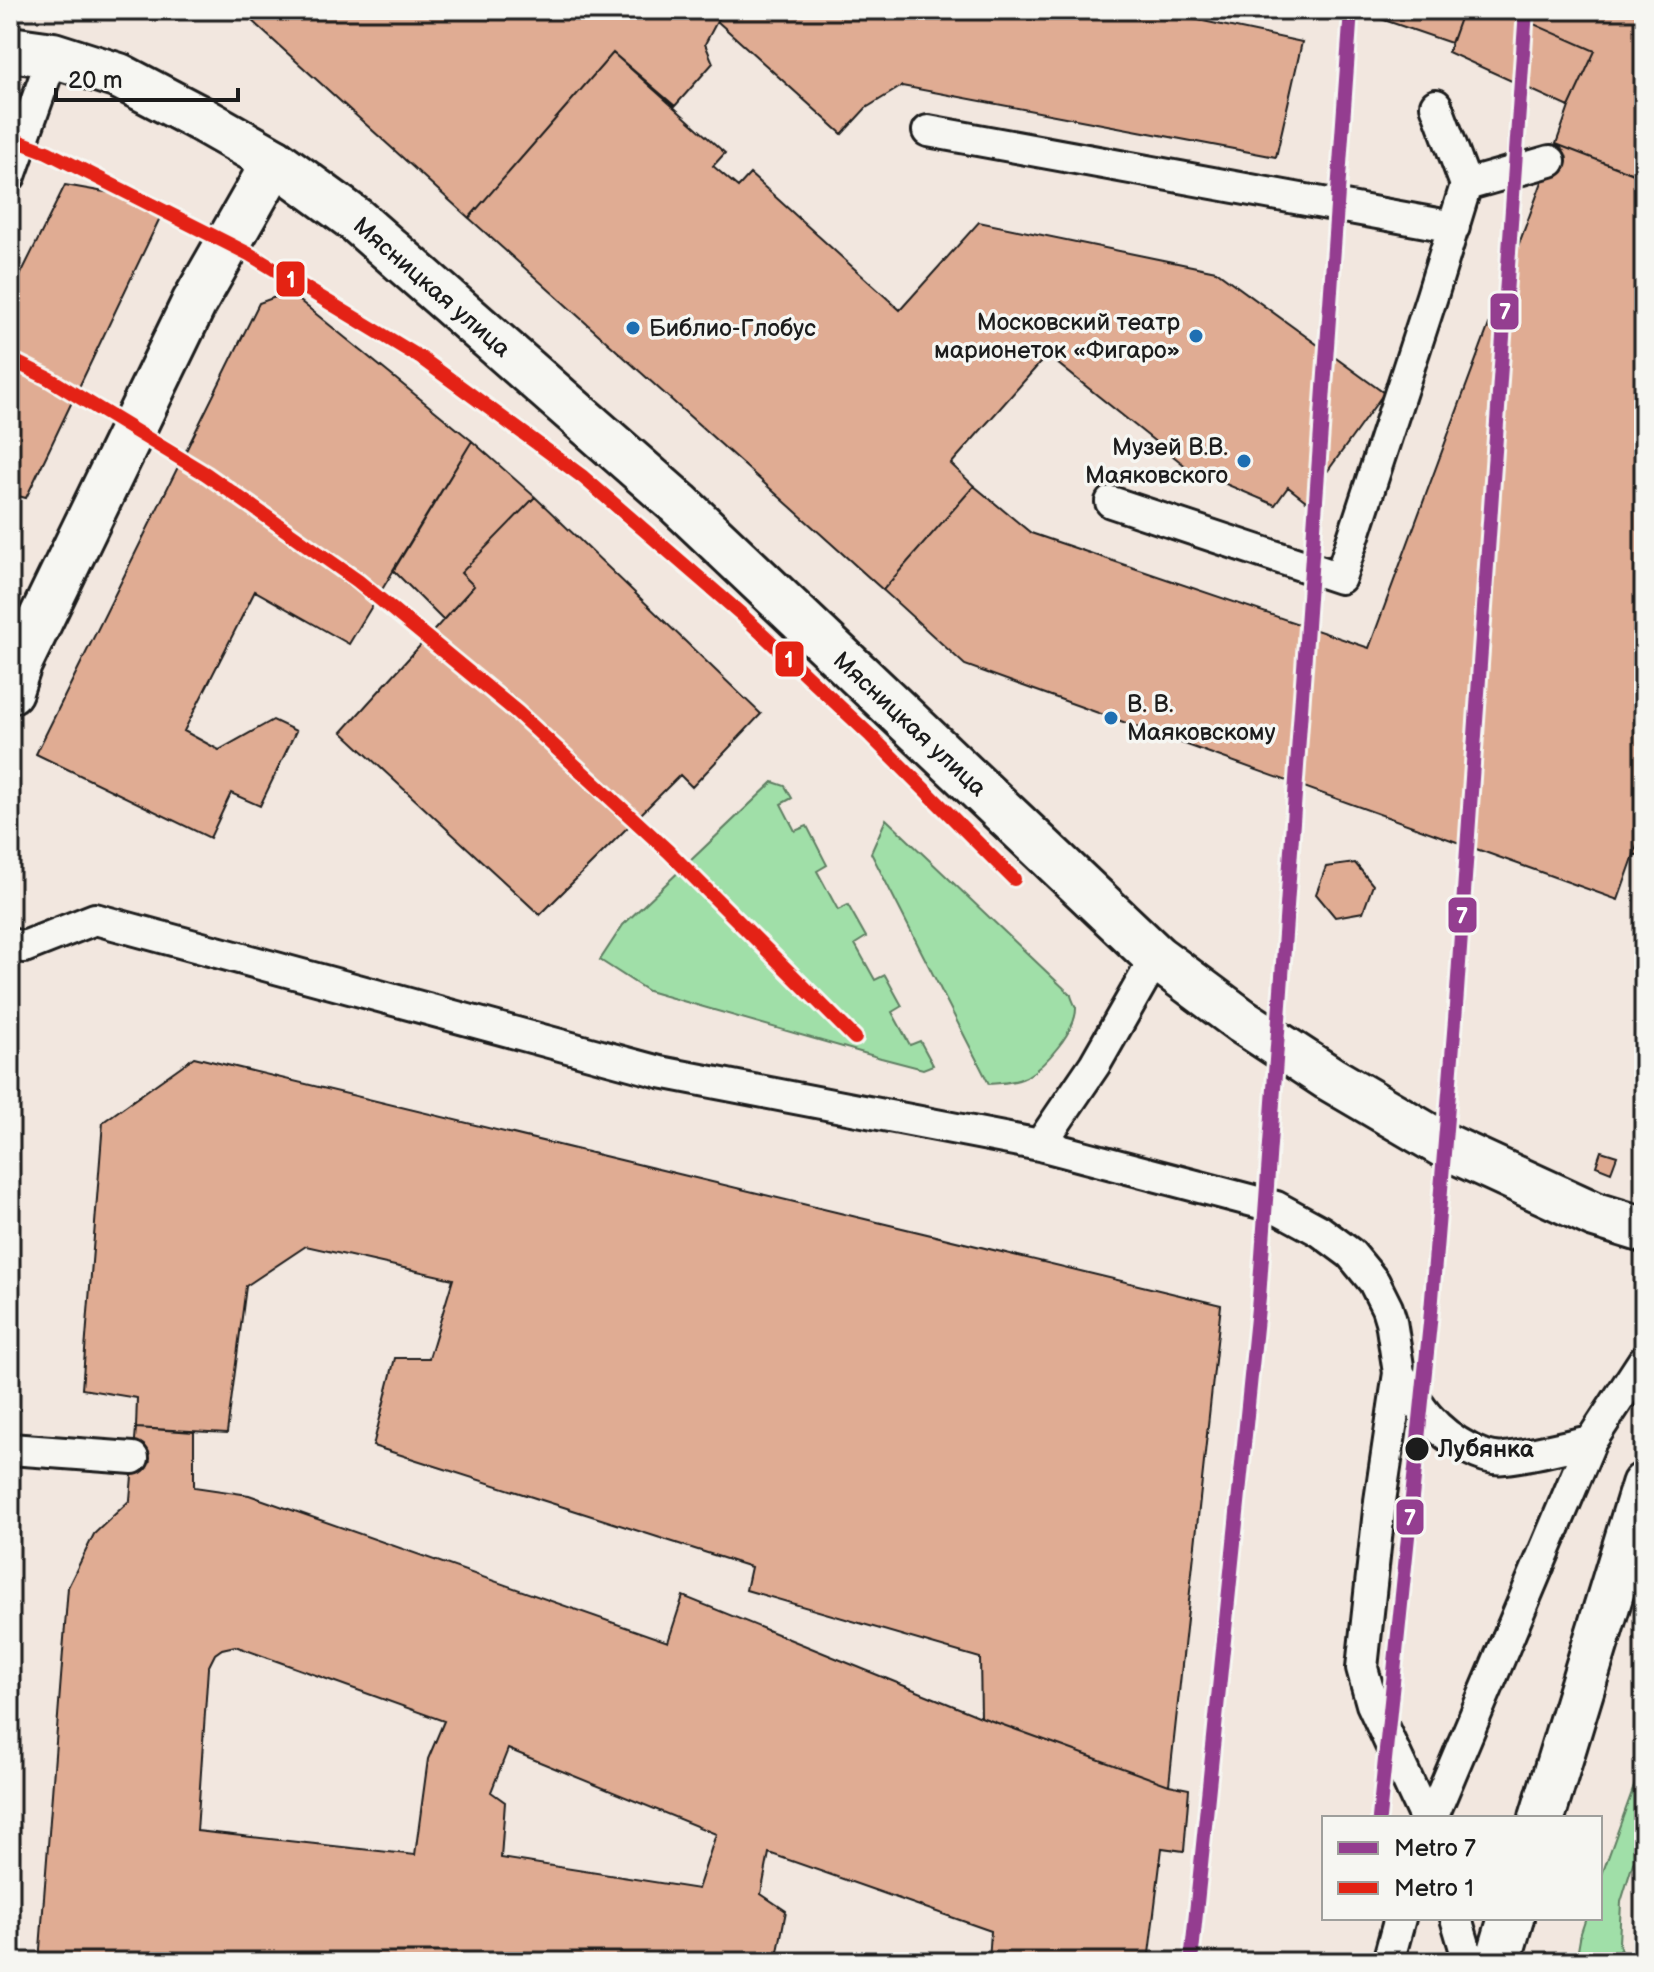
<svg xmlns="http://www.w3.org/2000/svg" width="1654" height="1972" font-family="'Balsamiq Sans',sans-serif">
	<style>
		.green { fill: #a0dfa8; stroke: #5e7e62; stroke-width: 2 }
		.building { fill: #e0ac93; stroke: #1c1c1c; stroke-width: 2; fill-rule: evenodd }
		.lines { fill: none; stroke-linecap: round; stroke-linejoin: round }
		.service-casing { stroke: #1c1c1c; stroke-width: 36 }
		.minor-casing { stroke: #1c1c1c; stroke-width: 50 }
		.secondary-casing { stroke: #1c1c1c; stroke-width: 50 }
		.service { stroke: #f6f6f2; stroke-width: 30 }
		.minor { stroke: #f6f6f2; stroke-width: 44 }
		.secondary { stroke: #f6f6f2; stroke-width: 44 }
		.metro-1-casing { stroke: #f6f6f2; stroke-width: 20 }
		.metro-2-casing { stroke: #f6f6f2; stroke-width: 20 }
		.metro-1 { stroke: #943e90; stroke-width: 14 }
		.metro-2 { stroke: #e42313; stroke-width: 14 }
		.poi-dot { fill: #1f6fb2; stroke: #f6f6f2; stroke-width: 3 }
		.stop-dot { fill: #1c1c1c; stroke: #f6f6f2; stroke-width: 3 }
		.labels { text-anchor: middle; stroke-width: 7; stroke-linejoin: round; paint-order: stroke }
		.street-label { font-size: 24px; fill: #1c1c1c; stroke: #f6f6f2 }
		.poi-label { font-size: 24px; fill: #1c1c1c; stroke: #f6f6f2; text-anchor: end }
		.stop-label { font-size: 24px; font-weight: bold; fill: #1c1c1c; stroke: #f6f6f2; text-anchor: start }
		.line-badge { stroke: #f6f6f2; stroke-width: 3 }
		.badge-label { font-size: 22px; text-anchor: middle; font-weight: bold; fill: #fff }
	</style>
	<rect width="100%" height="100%" fill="#f2e7df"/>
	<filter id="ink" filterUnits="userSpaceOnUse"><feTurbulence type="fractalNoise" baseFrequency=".0125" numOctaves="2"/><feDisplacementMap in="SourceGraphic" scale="16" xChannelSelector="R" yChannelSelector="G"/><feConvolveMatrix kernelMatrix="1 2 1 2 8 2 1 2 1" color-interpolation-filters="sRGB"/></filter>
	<g filter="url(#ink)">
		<path class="green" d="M 773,782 L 785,786 L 792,798 L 781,804 L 795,831 L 807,826 L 827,865 L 817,871 L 838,910 L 848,905 L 866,937 L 855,944 L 875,980 L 885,975 L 902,1006 L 892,1012 L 910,1045 L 920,1041 L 933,1065 L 923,1069 L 881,1058 L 648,991 L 600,960 L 623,925 Z
			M 886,819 L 1071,995 C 1071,997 1075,1006 1076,1007 C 1077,1030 1045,1066 1026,1077 C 1015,1083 1000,1083 989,1084 L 871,853 Z
			M 1644,1759 L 1644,1847 L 1633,1863 L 1621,1902 L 1619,1943 L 1623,1962 L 1576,1962 L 1581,1933 L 1586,1918 L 1600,1918 L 1600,1880 Z"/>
		<path class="building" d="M 240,10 L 723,10 L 705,44 L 713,63 L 675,106 L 613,53 L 469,218 Z
			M 723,10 L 1151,10 L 1302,42 L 1276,157 L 902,86 L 866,108 L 842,134 L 717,21 Z
			M 1355,10 L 1463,10 L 1451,43 Z
			M 1463,10 L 1502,10 L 1595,51 L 1569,107 L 1448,52 Z
			M 1502,10 L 1644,10 L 1644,178 L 1556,144 L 1569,107 L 1595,51 Z
			M 613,53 L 725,153 L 713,166 L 738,187 L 750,174 L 900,310 L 979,222 L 1216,271 L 1384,393 L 1306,501 L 1288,487 L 1275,505 L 1188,468 L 1047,355 L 951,464 L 974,486 L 883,590 L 469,218 Z
			M 1556,144 L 1644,178 L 1644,827 L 1618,900 L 965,665 L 883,590 L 974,486 L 1031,533 L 1369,648 Z
			M 65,185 L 167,203 L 26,498 L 10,494 L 10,296 Z
			M 289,292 L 472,441 L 349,644 L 255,591 L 184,731 L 219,750 L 273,720 L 296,731 L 260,806 L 231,793 L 210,838 L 36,754 L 259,303 Z
			M 472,441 L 535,497 L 461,573 L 474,586 L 443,620 L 393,570 Z
			M 535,497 L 761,714 L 692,787 L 680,775 L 540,915 L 342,732 L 474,586 L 461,573 Z
			M 1644,827 L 1644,857 L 1634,854 Z
			M 1355,863 L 1373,885 L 1363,912 L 1335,917 L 1316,894 L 1326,867 Z
			M 194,1057 L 1221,1305 L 1169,1785 L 981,1717 L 980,1658 L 746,1590 L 751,1567 L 373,1446 L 395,1358 L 429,1358 L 453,1279 L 306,1246 L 246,1286 L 227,1433 L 136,1428 L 137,1398 L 82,1389 L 103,1122 Z
			M 1601,1151 L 1617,1156 L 1611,1172 L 1596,1166 Z
			M 136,1428 L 194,1432 L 194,1487 L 249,1495 L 668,1642 L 683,1596 L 981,1717 L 1169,1785 L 1189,1789 L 1184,1851 L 1162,1848 L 1148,1962 L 989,1962 L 991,1931 L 769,1853 L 761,1894 L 786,1911 L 776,1962 L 39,1962 L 68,1587 L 94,1534 L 130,1500 ZM 235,1646 L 444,1721 L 428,1759 L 415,1855 L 197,1831 L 208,1668 L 215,1654 L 222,1649 ZM 508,1749 L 716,1834 L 698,1889 L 501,1858 L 505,1802 L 491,1792 Z"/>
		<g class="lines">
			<defs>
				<path id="service" d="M 928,131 L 1454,227
					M 10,176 L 53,55
					M 1466,185 L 1550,161
					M 1111,502 L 1340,578 L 1432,296 L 1466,185 L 1436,105
					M 10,944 L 24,947 L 95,919 L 660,1072 L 1040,1145 L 1276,1207 L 1320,1231 L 1351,1254 L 1374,1282 L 1387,1308 L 1391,1321 L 1399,1373 L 1380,1501 L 1362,1668 L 1372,1704 L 1425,1818
					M 1040,1145 L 1095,1064 L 1156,957
					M 1399,1373 C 1418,1407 1434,1431 1469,1449 C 1480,1455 1492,1460 1505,1458 C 1533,1455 1562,1447 1591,1441
					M 10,1449 L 133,1458
					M 1432,1818 L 1591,1441 L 1644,1360
					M 1456,1918 L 1469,1962
					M 1388,1962 L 1400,1918"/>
				<path id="minor" d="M 10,691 L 19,664 L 194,303 L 275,161"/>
				<path id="secondary" d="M 10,49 L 53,55 L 119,76 L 201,119 L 275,161 L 356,220 L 679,504 L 1156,957 L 1242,1021 L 1329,1078 L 1447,1147 L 1595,1215 L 1644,1230
					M 1542,1818 L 1644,1485
					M 1498,1962 L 1511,1918"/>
			</defs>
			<use href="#service" class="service-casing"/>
			<use href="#minor" class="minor-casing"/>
			<use href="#secondary" class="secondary-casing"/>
			<use href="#service" class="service"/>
			<use href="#minor" class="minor"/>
			<use href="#secondary" class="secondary"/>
			<defs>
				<path id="metro-1" d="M 1379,1818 L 1430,1323 L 1455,1020 L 1526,10
					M 1191,1962 L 1259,1298 L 1351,10"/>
				<path id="metro-2" d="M 10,138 L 47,152 L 249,254 L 421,358 L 583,477 L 740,613 L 871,736 L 1014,879
					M 10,359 L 48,378 L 206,474 L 358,581 L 517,712 L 668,851 L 855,1038"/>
			</defs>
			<use href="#metro-1" class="metro-1-casing"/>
			<use href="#metro-2" class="metro-2-casing"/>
			<use href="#metro-1" class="metro-1"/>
			<use href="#metro-2" class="metro-2"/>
		</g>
	</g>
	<g class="poi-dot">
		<circle cx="633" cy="328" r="8"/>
		<circle cx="1196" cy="336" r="8"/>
		<circle cx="1244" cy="461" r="8"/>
		<circle cx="1111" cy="718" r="8"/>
	</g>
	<circle class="stop-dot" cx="1417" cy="1449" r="13"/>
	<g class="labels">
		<g class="street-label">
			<text transform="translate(432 287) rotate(41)" y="8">Мясницкая улица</text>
			<text transform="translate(910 724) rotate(43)" y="8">Мясницкая улица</text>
		</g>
		<g class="poi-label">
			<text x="1180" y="330">Московский театр<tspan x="1180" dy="28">марионеток «Фигаро»</tspan></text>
			<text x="649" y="336" text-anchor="start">Библио-Глобус</text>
			<text x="1228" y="455">Музей В.В.<tspan x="1228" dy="28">Маяковского</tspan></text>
			<text x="1127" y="712" text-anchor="start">В. В.<tspan x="1127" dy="28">Маяковскому</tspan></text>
		</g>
		<g class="stop-label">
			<text x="1438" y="1457">Лубянка</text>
		</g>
	</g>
	<g class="line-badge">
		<rect x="275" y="260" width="31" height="38" rx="8" fill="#e42313"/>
		<rect x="1489" y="292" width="31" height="39" rx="8" fill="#943e90"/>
		<rect x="774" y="640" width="31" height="38" rx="8" fill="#e42313"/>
		<rect x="1447" y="896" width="31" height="38" rx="8" fill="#943e90"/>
		<rect x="1395" y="1498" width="30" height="38" rx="8" fill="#943e90"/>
	</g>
	<g class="badge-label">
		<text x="291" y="287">1</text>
		<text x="1505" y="319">7</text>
		<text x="789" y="667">1</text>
		<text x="1462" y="923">7</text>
		<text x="1410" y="1525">7</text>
	</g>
	<rect width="1654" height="1972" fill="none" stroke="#f6f6f2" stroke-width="40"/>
	<rect x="20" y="20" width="1614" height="1932" fill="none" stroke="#1c1c1c" stroke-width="3" filter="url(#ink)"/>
	<rect x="1322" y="1816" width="280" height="104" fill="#f6f6f2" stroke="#9f9f9c" stroke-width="2"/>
	<rect x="1338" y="1842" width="40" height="12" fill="#943e90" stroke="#9f9f9c" stroke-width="2"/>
	<text x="1394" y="1856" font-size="24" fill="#1c1c1c">Metro 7</text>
	<rect x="1338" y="1882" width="40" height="12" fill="#e42313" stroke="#9f9f9c" stroke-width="2"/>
	<text x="1394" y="1896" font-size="24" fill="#1c1c1c">Metro 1</text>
	<path d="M56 88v12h182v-12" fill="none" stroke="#1c1c1c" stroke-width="4"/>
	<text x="68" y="88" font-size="24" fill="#1c1c1c" stroke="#f6f6f2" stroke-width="6" paint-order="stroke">20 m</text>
</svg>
